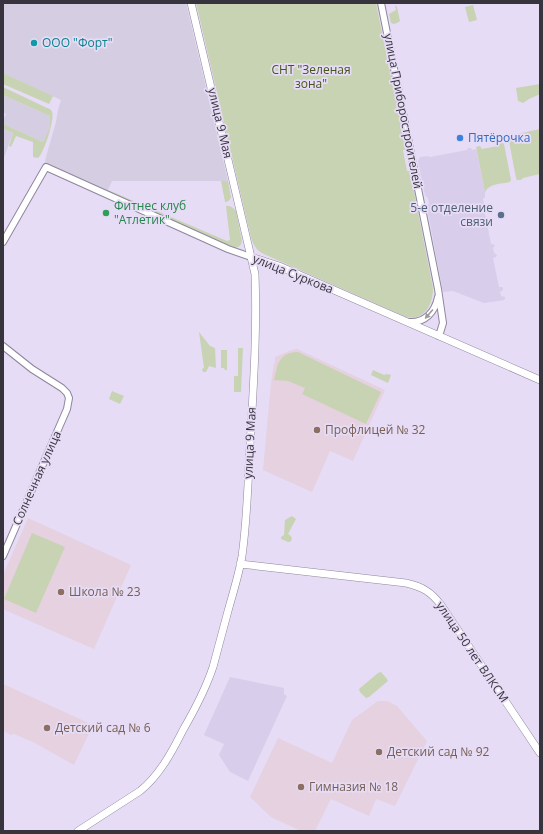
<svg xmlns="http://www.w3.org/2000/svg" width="543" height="834" font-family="'Open Sans',sans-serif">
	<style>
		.built { fill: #d8cdeb }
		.industrial { fill: #d5cde1 }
		.education { fill: #e5d1e0 }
		.green { fill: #c8d3b3 }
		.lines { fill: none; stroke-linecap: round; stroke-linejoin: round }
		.tertiary-casing { stroke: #8f869d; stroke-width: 8 }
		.secondary-casing { stroke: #8f869d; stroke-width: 8 }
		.tertiary { stroke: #fff; stroke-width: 6 }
		.secondary { stroke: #fff; stroke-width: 7 }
		.oneway { fill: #9c9a9e }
		.culture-dot { fill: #0f9aa8; stroke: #e6dcf5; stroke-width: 1.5 }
		.shop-dot { fill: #3f7fe0; stroke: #e6dcf5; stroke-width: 1.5 }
		.leisure-dot { fill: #2e9e5b; stroke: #e6dcf5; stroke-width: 1.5 }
		.service-dot { fill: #5c6f8a; stroke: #e6dcf5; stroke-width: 1.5 }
		.education-dot { fill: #8d6e63; stroke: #e6dcf5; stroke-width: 1.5 }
		.labels { text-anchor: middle; stroke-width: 3.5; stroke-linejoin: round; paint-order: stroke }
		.culture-label { font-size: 12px; fill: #0d838f; stroke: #e6dcf5; text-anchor: start }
		.park-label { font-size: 12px; fill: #45541a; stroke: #e6dcf5 }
		.street-label { font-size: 12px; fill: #38343e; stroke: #e6dcf5 }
		.shop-label { font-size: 12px; fill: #366cbe; stroke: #e6dcf5; text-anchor: start }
		.leisure-label { font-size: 12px; fill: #27864d; stroke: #e6dcf5; text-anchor: start }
		.service-label { font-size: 12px; fill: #4e5e75; stroke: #e6dcf5; text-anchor: end }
		.education-label { font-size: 12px; fill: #785e54; stroke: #e6dcf5; text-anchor: start }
	</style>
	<rect width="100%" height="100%" fill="#e6dcf5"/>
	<path class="built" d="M 468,148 L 471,148 L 472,150 L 476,149 L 485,192 L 485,197 L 483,199 L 484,204 L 486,204 L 487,206 L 484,209 L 491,244 L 493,244 L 495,246 L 493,248 L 494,253 L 497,255 L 496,257 L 493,258 L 499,287 L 502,287 L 503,288 L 503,290 L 500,292 L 501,296 L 505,297 L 505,299 L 504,300 L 484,303 L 453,291 L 443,292 L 427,208 L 429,203 L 428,198 L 425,195 L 418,161 L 420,157 L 428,156 L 430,157 L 467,150 Z
		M 230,677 L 284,688 L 284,694 L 287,696 L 248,781 L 230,772 L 219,755 L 224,744 L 204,735 Z"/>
	<path class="industrial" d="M 3,3 L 186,3 L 228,181 L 112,181 L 107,192 L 47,164 L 45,161 L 46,157 L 56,122 L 58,110 L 61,100 L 3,73 Z
		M 3,95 L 50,116 L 50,127 L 43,142 L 3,124 L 3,120 L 6,114 L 3,112 Z
		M 3,129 L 13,133 L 3,160 Z"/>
	<path class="education" d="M 297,349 L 385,390 L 353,461 L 330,451 L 312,492 L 263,470 L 271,383 L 274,363 L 275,363 L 275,357 L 289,351 Z
		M 28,518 L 131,565 L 94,649 L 39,625 L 3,609 L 3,575 Z
		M 3,684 L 93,725 L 74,765 L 33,742 L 14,734 L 11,735 L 3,731 Z
		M 378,701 L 387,701 L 397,706 L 427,741 L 395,806 L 376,799 L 369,816 L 331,799 L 315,831 L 301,831 L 271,817 L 250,797 L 278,738 L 332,763 L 352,720 Z"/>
	<path class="green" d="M 196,3 L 376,3 L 406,150 L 403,150 L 407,171 L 410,171 L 433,288 C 433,304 425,321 406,317 L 266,255 C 251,248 252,239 248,225 Z
		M 395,5 L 397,7 L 400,21 L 397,23 L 394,24 L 391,23 L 389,14 L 396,10 Z
		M 473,5 L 477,20 L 469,22 L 465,7 Z
		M 3,73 L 53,96 L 49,104 L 3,84 Z
		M 540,84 L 540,94 L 529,99 L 523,103 L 518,101 L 516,88 Z
		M 3,87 L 47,108 C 50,109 51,109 52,112 C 55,119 44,153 38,158 L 33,157 L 33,142 L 16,136 L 11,147 L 9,146 L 13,133 L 3,129 L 3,124 L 43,142 L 50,127 L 50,116 L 3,95 Z
		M 540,129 L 540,174 L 523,178 L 521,180 L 517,180 L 516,178 L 508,136 Z
		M 501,141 L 504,144 L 511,180 L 510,182 C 500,184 490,183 485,192 L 476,147 L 480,146 L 482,149 L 498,146 L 498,143 Z
		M 221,181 L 228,181 L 231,197 C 230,200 228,202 225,202 Z
		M 108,190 L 227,241 L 230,240 L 226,206 C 230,205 233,208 236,211 L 242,241 C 241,247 237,248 231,248 L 107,192 Z
		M 199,332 L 210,346 L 215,348 L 216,368 L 209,366 L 206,372 L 203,372 L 202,369 L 204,368 Z
		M 238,348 L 243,348 L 241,392 L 234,392 L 234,376 L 238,376 Z
		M 221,350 L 227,350 L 227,370 L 225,370 L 224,368 L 221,368 Z
		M 298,352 L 381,392 L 366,424 L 302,394 L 305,388 L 288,381 L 274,380 C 278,364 278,353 298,352 Z
		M 373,370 L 384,375 L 387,374 L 391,375 L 388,383 L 371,375 Z
		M 112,391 L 124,396 L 120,404 L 109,399 Z
		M 292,516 L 296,519 L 288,534 L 291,536 L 292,539 L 290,542 L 288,542 L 281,539 L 281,537 L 284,535 L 285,520 Z
		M 32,533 L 65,547 L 36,613 L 4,599 Z
		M 381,672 L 387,679 L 388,681 L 369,697 L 366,698 L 360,692 L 359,689 L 378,673 Z"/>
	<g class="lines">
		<defs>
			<path id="tertiary" d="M 381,3 L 438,289 L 443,323 L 439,336
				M 3,242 L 46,167 L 228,249 L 251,257
				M 409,322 C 425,323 435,312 438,297
				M 3,346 L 32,369 L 62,388 L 67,393 L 69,398 L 67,409 L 3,556"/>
			<path id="secondary" d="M 251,257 L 279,266 L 540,380
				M 240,564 L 406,583 C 423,587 431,592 441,605 L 540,753
				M 78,831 L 140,791 C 159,776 172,752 183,730 C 194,711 206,688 213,667 C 218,649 223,630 228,611 C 233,593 239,574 242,556 C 248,514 248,471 251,429 C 254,377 257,326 255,274 L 191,3"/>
		</defs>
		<use href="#tertiary" class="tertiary-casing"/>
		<use href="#secondary" class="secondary-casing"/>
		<use href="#tertiary" class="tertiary"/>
		<use href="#secondary" class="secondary"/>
	</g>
	<defs><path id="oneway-solid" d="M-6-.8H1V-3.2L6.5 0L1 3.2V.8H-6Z"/></defs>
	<use class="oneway" href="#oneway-solid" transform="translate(429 314) rotate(131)"/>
	<circle class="culture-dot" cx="34" cy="43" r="4"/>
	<circle class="shop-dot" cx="460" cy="138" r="4"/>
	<circle class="leisure-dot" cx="106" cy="213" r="4"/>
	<circle class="service-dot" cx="501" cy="215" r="4"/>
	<g class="education-dot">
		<circle cx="317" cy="430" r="4"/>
		<circle cx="61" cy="592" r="4"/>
		<circle cx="47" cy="728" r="4"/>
		<circle cx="379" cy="752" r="4"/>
		<circle cx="301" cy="787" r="4"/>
	</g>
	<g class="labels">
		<g class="culture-label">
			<text x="42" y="47">ООО "Форт"</text>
		</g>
		<g class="park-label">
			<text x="311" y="74">СНТ "Зеленая<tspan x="311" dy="14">зона"</tspan></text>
		</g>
		<g class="street-label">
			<text transform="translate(403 111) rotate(79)" y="4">улица Приборостроителей</text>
			<text transform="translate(220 123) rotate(77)" y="4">улица 9 Мая</text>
			<text transform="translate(293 274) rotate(22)" y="4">улица Суркова</text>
			<text transform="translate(250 443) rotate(-87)" y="4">улица 9 Мая</text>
			<text transform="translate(37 478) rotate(-66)" y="4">Солнечная улица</text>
			<text transform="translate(472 652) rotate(56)" y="4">улица 50 лет ВЛКСМ</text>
		</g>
		<g class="shop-label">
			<text x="468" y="142">Пятёрочка</text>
		</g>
		<g class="leisure-label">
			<text x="114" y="210">Фитнес клуб<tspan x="114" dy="14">"Атлетик"</tspan></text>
		</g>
		<g class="service-label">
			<text x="493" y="212">5-е отделение<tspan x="493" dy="14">связи</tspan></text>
		</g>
		<g class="education-label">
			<text x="325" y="434">Профлицей № 32</text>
			<text x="69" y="596">Школа № 23</text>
			<text x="55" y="732">Детский сад № 6</text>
			<text x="387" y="756">Детский сад № 92</text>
			<text x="309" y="791">Гимназия № 18</text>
		</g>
	</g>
	<rect width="543" height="834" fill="none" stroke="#38343e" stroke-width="8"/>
</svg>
